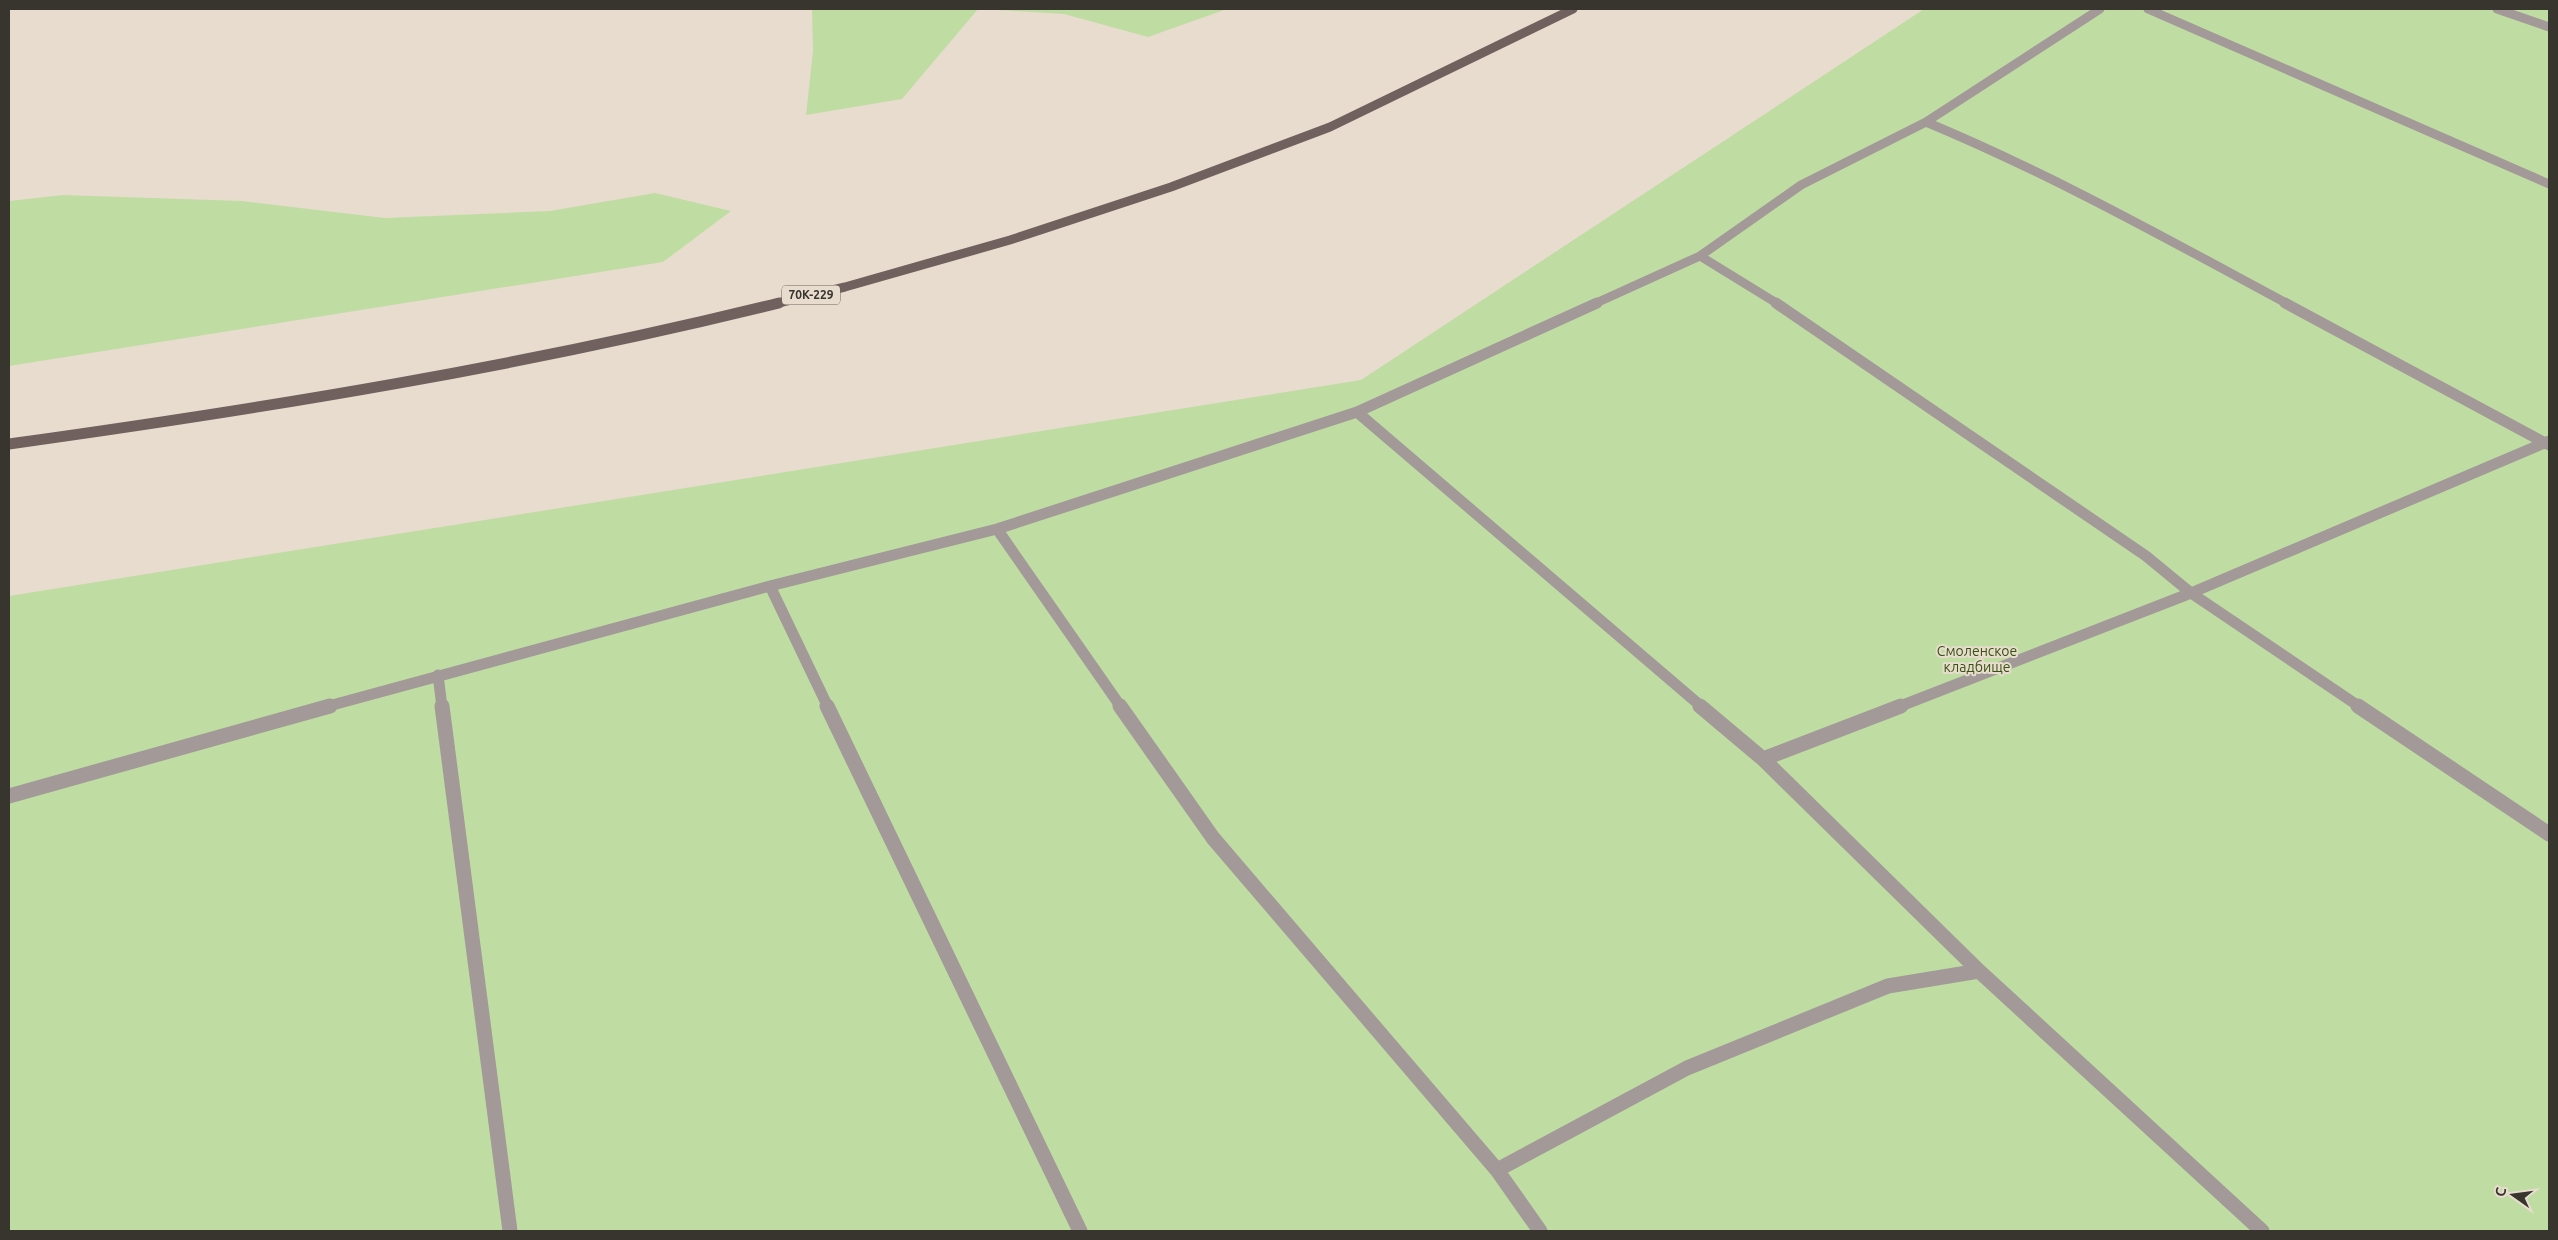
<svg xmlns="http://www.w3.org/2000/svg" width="2558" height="1240" font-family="Ubuntu,sans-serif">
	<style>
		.green { fill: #bfdda2 }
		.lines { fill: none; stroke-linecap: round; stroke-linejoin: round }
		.minor-far2 { stroke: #a29998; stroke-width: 9 }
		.minor-far1 { stroke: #a29998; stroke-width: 11 }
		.minor { stroke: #a29998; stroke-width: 15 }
		.major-far1 { stroke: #70615f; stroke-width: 9 }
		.major { stroke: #70615f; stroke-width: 11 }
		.labels { text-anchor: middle; stroke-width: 4; stroke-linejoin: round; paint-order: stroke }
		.shield { fill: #e8dcce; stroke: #6d665e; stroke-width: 1 }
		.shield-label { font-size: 12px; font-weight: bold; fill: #38342e }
		.park-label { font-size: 14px; fill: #375212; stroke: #e8dcce }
	</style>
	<rect width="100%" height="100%" fill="#e8dcce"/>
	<path class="green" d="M 812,9 L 978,9 L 902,99 L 806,115 L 813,51 Z
		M 981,9 L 1227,9 L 1148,37 L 1064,14 Z
		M 1924,9 L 2549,9 L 2549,1231 L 9,1231 L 9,596 L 1361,380 Z
		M 655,193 L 731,211 L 663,262 L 9,366 L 9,201 L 63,195 L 242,201 L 385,218 L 550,211 Z"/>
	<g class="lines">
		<path class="minor-far2" d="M 2148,9 L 2549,184
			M 2497,9 L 2549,27
			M 1926,122 C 2051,174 2169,240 2288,304
			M 1700,256 L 1778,304
			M 1594,304 L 1700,256 L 1801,185 L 1926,122 L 2100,9"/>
		<path class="minor-far1" d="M 1776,303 L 2146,556 L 2191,593 L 2360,707
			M 2285,303 L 2549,445
			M 1357,412 L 1702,707
			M 997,529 L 1121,707
			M 770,586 L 828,707
			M 438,675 L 442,707
			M 325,707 L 770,586 L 997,529 L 1357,412 L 1597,303
			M 1898,707 L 2191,593 L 2549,441"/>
		<path class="minor" d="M 442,706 L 510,1231
			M 827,706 L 1080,1231
			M 1120,706 L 1213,838 L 1497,1170 L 1540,1231
			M 1700,706 L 1763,759 L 1979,971 L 2262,1231
			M 2358,706 L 2549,834
			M 1763,759 L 1901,706
			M 9,796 L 330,706
			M 1497,1170 L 1687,1068 L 1888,986 L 1979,971"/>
		<path class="major-far1" d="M 774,304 L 845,287 L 1010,240 L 1171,187 L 1330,127 L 1573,9"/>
		<path class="major" d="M 9,444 C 268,408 525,366 779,303"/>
	</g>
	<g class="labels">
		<rect class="shield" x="782" y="285.5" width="58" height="19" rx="4"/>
		<g class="shield-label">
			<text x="811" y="299">70К-229</text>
		</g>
		<g class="park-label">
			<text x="1977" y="656">Смоленское<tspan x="1977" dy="16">кладбище</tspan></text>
		</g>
	</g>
	<rect width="2558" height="1240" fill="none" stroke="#38342e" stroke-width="20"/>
	<g transform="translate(2513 1195) rotate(284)" stroke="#e8dcce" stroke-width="4" paint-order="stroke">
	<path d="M0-4L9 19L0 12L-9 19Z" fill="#38342e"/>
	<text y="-8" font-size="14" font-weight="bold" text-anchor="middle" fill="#38342e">С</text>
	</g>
</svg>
